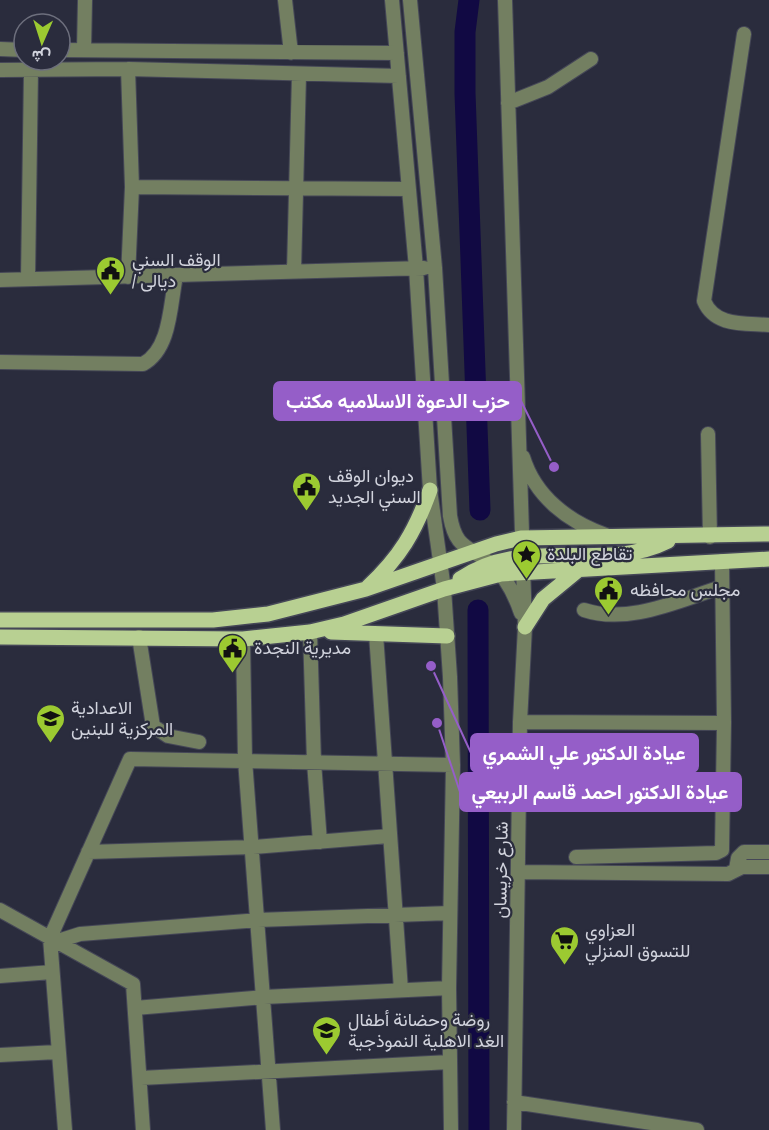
<svg xmlns="http://www.w3.org/2000/svg" width="769" height="1130" font-family="'Archivo Narrow',Vazirmatn,sans-serif">
	<style>
		.lines { fill: none; stroke-linecap: round; stroke-linejoin: round }
		.river { stroke: #110943; stroke-width: 21 }
		.minor-casing { stroke: #454757; stroke-width: 16 }
		.major-casing { stroke: #454757; stroke-width: 18 }
		.minor { stroke: #737f61; stroke-width: 14 }
		.major { stroke: #b8d092; stroke-width: 15 }
		.labels { text-anchor: middle; stroke-width: 4.5; stroke-linejoin: round; paint-order: stroke }
		.poi-label { font-size: 18px; fill: #d1d3dd; stroke: #2a2c3d; text-anchor: start }
		.street-label { font-size: 18px; fill: #d1d3dd; stroke: #2a2c3d }
		.leader { fill: none; stroke: #955ec8; stroke-width: 2 }
		.callout-dot { fill: #955ec8; stroke: #2a2c3d; stroke-width: 2 }
		.callout { fill: #955ec8; stroke: #955ec8; stroke-width: 2 }
		.callout-label { font-size: 20px; text-anchor: middle; font-weight: bold; fill: #fff }
	</style>
	<rect width="100%" height="100%" fill="#2a2c3d"/>
	<g class="lines">
		<path class="river" d="M 469,0 L 465,32 L 465,93 L 480,510
			M 478,610 L 479,1130"/>
		<defs>
			<path id="minor" d="M 285,0 L 291,53
				M 392,0 L 416,268 L 430,490 L 444,589 L 450,677 L 453,765 L 449,988 L 451,1130
				M 410,0 L 435,268 L 450,516 C 456,550 468,545 491,564 C 506,577 515,595 521,613
				M 505,0 L 525,627 L 520,722 L 514,1130
				M 744,34 L 704,301 C 715,327 744,323 769,325
				M 0,49 L 24,50
				M 60,50 L 397,53
				M 84,50 L 85,0
				M 128,69 L 132,187 L 128,277
				M 0,70 L 128,69 L 399,76
				M 508,103 L 548,87 L 591,59
				M 132,187 L 409,189
				M 294,271 L 299,75
				M 28,279 L 31,70
				M 0,280 L 424,268
				M 0,362 L 143,364 C 171,349 170,304 176,276
				M 708,434 L 710,537
				M 523,457 C 535,496 568,522 606,535
				M 584,610 C 629,625 679,600 722,587
				M 310,632 L 314,762 L 320,842
				M 376,634 L 401,990
				M 139,637 L 153,726 L 168,736 L 199,742
				M 243,639 L 245,760 L 273,1130
				M 520,722 L 724,723
				M 88,852 L 253,847 L 389,836
				M 576,857 L 716,853 L 722,850 L 724,723 L 722,561
				M 736,869 L 738,858 L 744,852 L 769,852
				M 519,872 L 728,874 L 742,867 L 769,867
				M 0,910 L 133,984 L 143,1130
				M 58,941 L 80,934 L 258,920 L 450,913
				M 0,976 L 52,972
				M 135,1008 L 264,997 L 449,988
				M 0,1055 L 57,1052
				M 141,1078 L 450,1062
				M 514,1102 L 697,1130
				M 65,1130 L 50,938 L 130,759 L 453,765"/>
			<path id="major" d="M 460,579 C 525,534 603,574 668,541
				M 368,587 C 400,557 415,532 430,490
				M 0,620 L 213,620 L 268,614 L 366,589 L 496,544 L 521,538 L 769,534
				M 525,627 L 543,599 L 577,571
				M 331,632 L 447,636
				M 0,637 L 243,639 L 310,632 L 344,624 L 444,589 L 501,574 L 769,559"/>
		</defs>
		<use href="#minor" class="minor-casing"/>
		<use href="#major" class="major-casing"/>
		<use href="#minor" class="minor"/>
		<use href="#major" class="major"/>
	</g>
	<defs>
		<symbol id="civic-pin" viewBox="-11 -11 22 30"><path d="M0 17L-7.5 6A9.5 9.5 0 1 1 7.5 6Z" fill="#9cca31" stroke="#2a2c3d"/><path d="M-.6-6.5H3V-4.5H.6V-3L4-1V1h2V6H-6V1h2V-1L-.6-3ZM-1.2 2.5V6h2.4V2.5Z" fill="#111"/></symbol>
		<symbol id="sight-pin" viewBox="-11 -11 22 30"><path d="M0 17L-7.5 6A9.5 9.5 0 1 1 7.5 6Z" fill="#9cca31" stroke="#2a2c3d"/><path d="M0-6L1.8-2.2L6-1.7L2.9 1.2L3.7 5.4L0 3.3L-3.7 5.4L-2.9 1.2L-6-1.7L-1.8-2.2Z" fill="#111"/></symbol>
		<symbol id="school-pin" viewBox="-11 -11 22 30"><path d="M0 17L-7.5 6A9.5 9.5 0 1 1 7.5 6Z" fill="#9cca31" stroke="#2a2c3d"/><path d="M0-5L7-2L0 1L-7-2ZM-4 1L0 2.5L4 1V4Q0 6-4 4Z" fill="#111"/></symbol>
		<symbol id="supermarket-pin" viewBox="-11 -11 22 30"><path d="M0 17L-7.5 6A9.5 9.5 0 1 1 7.5 6Z" fill="#9cca31" stroke="#2a2c3d"/><path d="M-6-5.5h2.5l.6 2H6L4.5 2H-2.5L-4.4-4H-6ZM-1.5 3.2a1.3 1.3 0 1 0 .1 0ZM3 3.2a1.3 1.3 0 1 0 .1 0Z" fill="#111"/></symbol>
	</defs>
	<g fill-rule="evenodd">
		<use href="#civic-pin" x="94" y="254" width="33" height="45"/>
		<use href="#civic-pin" x="290" y="470" width="33" height="45"/>
		<use href="#sight-pin" x="510" y="538" width="33" height="45"/>
		<use href="#civic-pin" x="592" y="574" width="33" height="45"/>
		<use href="#civic-pin" x="216" y="632" width="33" height="45"/>
		<use href="#school-pin" x="34" y="702" width="33" height="45"/>
		<use href="#supermarket-pin" x="548" y="924" width="33" height="45"/>
		<use href="#school-pin" x="310" y="1014" width="33" height="45"/>
	</g>
	<g class="labels">
		<g class="poi-label">
			<text x="132" y="266">الوقف السني<tspan x="132" dy="21">/ ديالى</tspan></text>
			<text x="328" y="482">ديوان الوقف<tspan x="328" dy="21">السني الجديد</tspan></text>
			<text x="547" y="560">تقاطع البلدة</text>
			<text x="630" y="596">مجلس محافظه</text>
			<text x="254" y="654">مديرية النجدة</text>
			<text x="71" y="714">الاعدادية<tspan x="71" dy="21">المركزية للبنين</tspan></text>
			<text x="585" y="936">العزاوي<tspan x="585" dy="21">للتسوق المنزلي</tspan></text>
			<text x="348" y="1026">روضة وحضانة أطفال<tspan x="348" dy="21">الغد الاهلية النموذجية</tspan></text>
		</g>
		<g class="street-label">
			<text transform="translate(501 870) rotate(-89)" y="6">شارع خريسان</text>
		</g>
	</g>
	<path class="leader" d="M554 467L521 401M431 666L471 753M437 723L460 792"/>
	<g class="callout-dot">
		<circle cx="554" cy="467" r="6"/>
		<circle cx="431" cy="666" r="6"/>
		<circle cx="437" cy="723" r="6"/>
	</g>
	<g class="callout">
		<rect x="274" y="382" width="247" height="38" rx="6"/>
		<rect x="471" y="734" width="227" height="38" rx="6"/>
		<rect x="460" y="773" width="281" height="38" rx="6"/>
	</g>
	<g class="callout-label">
		<text x="398" y="408">حزب الدعوة الاسلاميه مكتب</text>
		<text x="584" y="760">عيادة الدكتور علي الشمري</text>
		<text x="600" y="799">عيادة الدكتور احمد قاسم الربيعي</text>
	</g>
	<g transform="translate(42 42) rotate(183)"><circle r="28" fill="#2a2c3d" stroke="#6d6f7d" stroke-width="1.5"/>
	<path d="M0-4.5L10 22L0 15L-10 22Z" fill="#9cca31"/>
	<text y="-9" font-size="16" font-weight="bold" text-anchor="middle" fill="#d1d3dd">ش</text>
	</g>
</svg>
